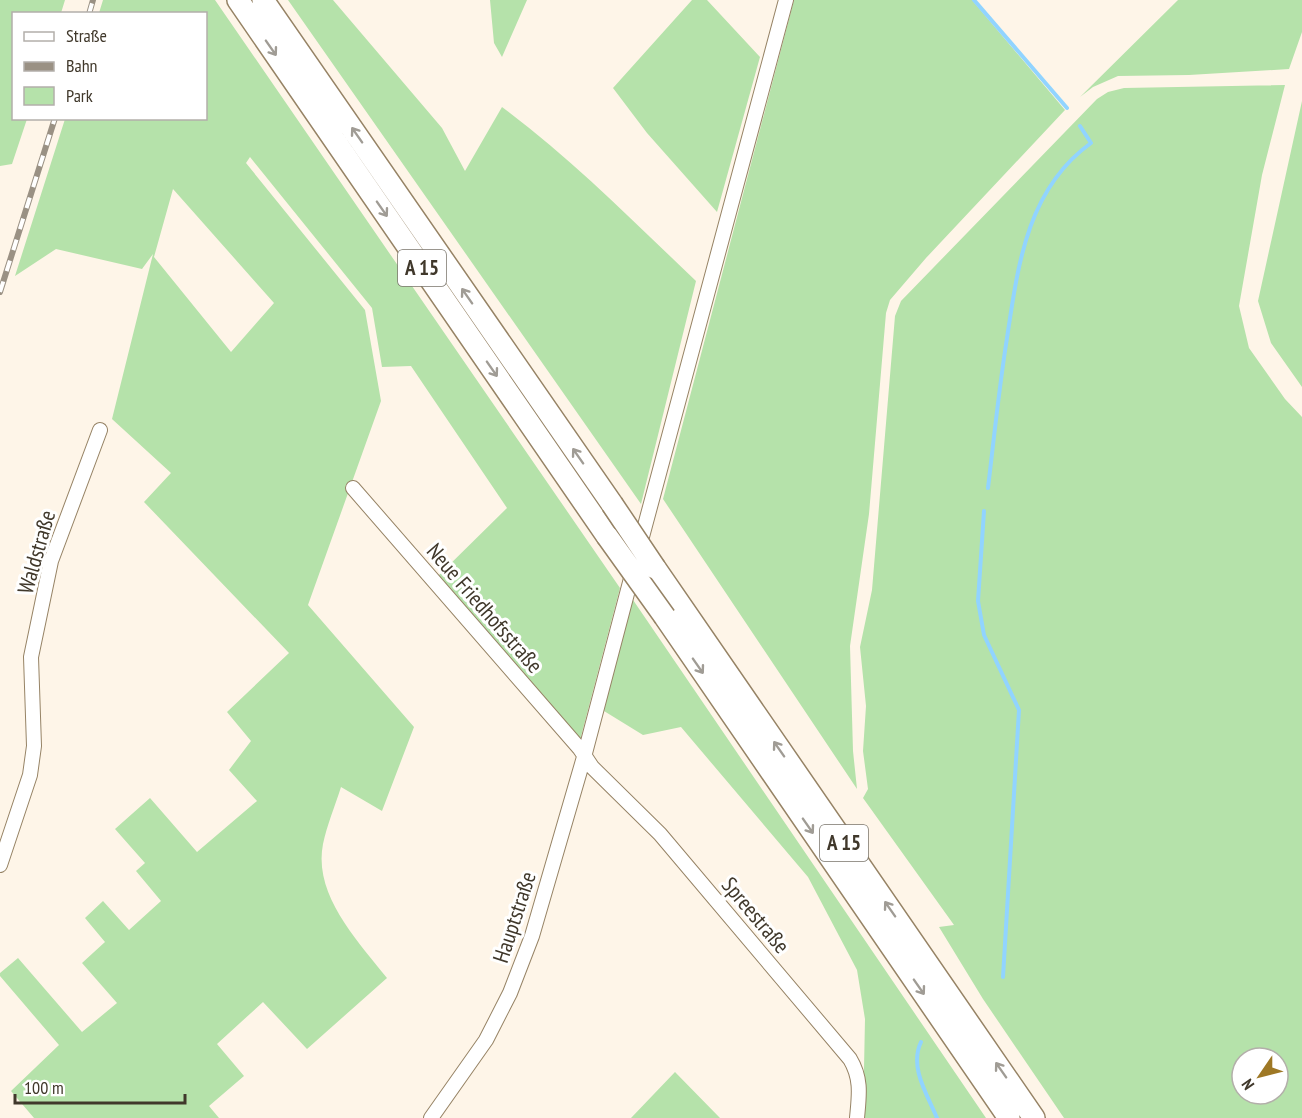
<svg xmlns="http://www.w3.org/2000/svg" width="1302" height="1118" font-family="'PT Sans Narrow',sans-serif">
	<style>
		.green { fill: #b5e2aa; fill-rule: evenodd }
		.lines { fill: none; stroke-linecap: round; stroke-linejoin: round }
		.stream { stroke: #91d4ff; stroke-width: 4 }
		.minor-casing { stroke: #968365; stroke-width: 16 }
		.highway-casing { stroke: #968365; stroke-width: 24 }
		.minor { stroke: #fff; stroke-width: 14 }
		.highway { stroke: #fff; stroke-width: 21 }
		.rail-casing { stroke: #9a9184; stroke-width: 6 }
		.rail { stroke: #fff; stroke-width: 4; stroke-dasharray: 11; stroke-linecap: butt }
		.highway-bridge-casing { stroke: #968365; stroke-width: 24; stroke-linecap: butt }
		.highway-bridge { stroke: #fff; stroke-width: 21 }
		.oneway { stroke: #a09c95 }
		.labels { text-anchor: middle; stroke-width: 6; stroke-linejoin: round; paint-order: stroke }
		.shield { fill: #fff; stroke: #79746b; stroke-width: 1.5 }
		.shield-label { font-size: 21px; font-weight: bold; fill: #40382b }
		.street-label { font-size: 22px; fill: #40382b; stroke: #fff }
	</style>
	<rect width="100%" height="100%" fill="#fef5e8"/>
	<path class="green" d="M 0,0 L 65,0 L 61,13 L 14,14 L 14,118 L 27,119 L 12,164 L 0,166 Z
		M 103,0 L 215,0 L 620,588 L 579,744 L 438,576 L 507,508 L 411,366 L 382,367 L 372,308 L 250,157 L 246,163 L 365,310 L 381,401 L 308,605 L 414,727 L 382,811 L 341,787 C 335,806 327,825 323,844 C 313,895 358,941 387,978 L 307,1049 L 263,1002 L 217,1044 L 244,1076 L 209,1106 L 219,1118 L 34,1118 L 11,1091 L 59,1045 L 0,976 L 0,973 L 18,958 L 82,1032 L 117,1003 L 82,963 L 105,942 L 85,918 L 103,901 L 129,930 L 161,901 L 136,871 L 145,863 L 115,829 L 150,798 L 197,852 L 257,801 L 229,770 L 251,741 L 227,712 L 289,653 L 144,502 L 171,473 L 112,419 L 153,254 L 142,269 L 56,249 L 15,276 L 65,119 L 206,118 L 206,14 L 99,13 ZM 173,189 L 274,303 L 231,352 L 154,257 Z
		M 288,0 L 333,0 L 442,128 L 465,171 L 502,107 C 572,159 633,221 696,281 L 641,504 Z
		M 490,0 L 527,0 L 502,57 L 494,43 Z
		M 692,0 L 707,0 L 760,57 L 717,212 L 647,133 L 613,88 Z
		M 794,0 L 972,0 L 1065,110 L 926,258 L 890,300 L 886,313 L 869,514 L 850,646 L 853,751 L 857,789 L 663,499 Z
		M 1178,0 L 1302,0 L 1302,32 L 1289,69 L 1189,75 L 1118,76 L 1093,87 L 1080,97 Z
		M 1285,85 L 1262,175 L 1239,306 L 1249,348 L 1285,399 L 1302,417 L 1302,1118 L 1064,1118 L 983,999 L 939,927 L 954,925 L 863,798 L 868,789 L 863,751 L 866,706 L 860,647 L 872,590 L 895,316 L 901,301 L 1097,99 L 1108,92 L 1124,88 ZM 1242,1058 L 1278,1058 L 1278,1094 L 1242,1094 Z
		M 1302,101 L 1302,387 L 1271,343 L 1258,301 Z
		M 631,597 L 986,1118 L 863,1118 L 865,1019 L 857,970 L 808,877 L 681,727 L 643,735 L 604,711 Z
		M 675,1072 L 720,1118 L 631,1118 Z"/>
	<g class="lines">
		<path class="stream" d="M 974,0 L 1067,108
			M 988,488 C 994,438 999,388 1007,338 C 1018,265 1027,189 1091,143 L 1080,126
			M 984,511 L 978,601 L 984,635 L 1019,710 L 1003,977
			M 921,1042 C 909,1067 927,1094 937,1118"/>
		<defs>
			<path id="minor" d="M 353,488 L 580,749 L 592,767 L 660,834 L 850,1059 C 862,1079 859,1096 857,1118
				M 639,548 L 786,0
				M 0,865 L 30,775 L 34,746 L 31,657 L 51,561 L 100,430
				M 431,1118 L 486,1040 L 510,993 L 532,936 L 584,757 L 634,567"/>
			<path id="highway" d="M 238,0 L 607,536
				M 263,0 L 612,504
				M 655,568 L 1034,1118
				M 665,617 L 1009,1118"/>
		</defs>
		<use href="#minor" class="minor-casing"/>
		<use href="#highway" class="highway-casing"/>
		<use href="#minor" class="minor"/>
		<use href="#highway" class="highway"/>
		<defs>
			<path id="rail" d="M 89,14 L 93,0
				M 0,292 L 55,118"/>
		</defs>
		<use href="#rail" class="rail-casing"/>
		<use href="#rail" class="rail"/>
		<defs>
			<path id="highway-bridge" d="M 612,504 L 655,568
				M 607,536 L 665,617"/>
		</defs>
		<use href="#highway-bridge" class="highway-bridge-casing"/>
		<use href="#highway-bridge" class="highway-bridge"/>
	</g>
	<defs><path id="oneway-shaft" d="M-6 0H5M1.5-3L5.5 0L1.5 3" fill="none" stroke-width="1.6" stroke-linecap="round" stroke-linejoin="round" transform="scale(1.5)"/></defs>
	<g class="oneway">
		<use href="#oneway-shaft" transform="translate(271 48) rotate(55)"/>
		<use href="#oneway-shaft" transform="translate(357 135) rotate(-125)"/>
		<use href="#oneway-shaft" transform="translate(382 209) rotate(55)"/>
		<use href="#oneway-shaft" transform="translate(467 296) rotate(-125)"/>
		<use href="#oneway-shaft" transform="translate(492 369) rotate(55)"/>
		<use href="#oneway-shaft" transform="translate(578 456) rotate(-125)"/>
		<use href="#oneway-shaft" transform="translate(698 666) rotate(55)"/>
		<use href="#oneway-shaft" transform="translate(779 749) rotate(-125)"/>
		<use href="#oneway-shaft" transform="translate(808 826) rotate(55)"/>
		<use href="#oneway-shaft" transform="translate(890 909) rotate(-125)"/>
		<use href="#oneway-shaft" transform="translate(919 987) rotate(55)"/>
		<use href="#oneway-shaft" transform="translate(1001 1070) rotate(-125)"/>
	</g>
	<g class="labels">
		<g class="shield">
			<rect x="398" y="250" width="48" height="36" rx="4.5"/>
			<rect x="820" y="825" width="48" height="36" rx="4.5"/>
		</g>
		<g class="shield-label">
			<text x="422" y="275">A 15</text>
			<text x="844" y="850">A 15</text>
		</g>
		<g class="street-label">
			<text transform="translate(36 552) rotate(-74)" y="8">Waldstraße</text>
			<text transform="translate(485 608) rotate(49)" y="8">Neue Friedhofsstraße</text>
			<text transform="translate(756 915) rotate(50)" y="8">Spreestraße</text>
			<text transform="translate(514 917) rotate(-72)" y="8">Hauptstraße</text>
		</g>
	</g>
	<rect x="12" y="12" width="195" height="108" fill="#ffffff" stroke="#b3afaa" stroke-width="1.5"/>
	<rect x="24" y="32" width="30" height="9" fill="#ffffff" stroke="#b3afaa" stroke-width="1.5"/>
	<text x="66" y="42" font-size="18" fill="#40382b">Straße</text>
	<rect x="24" y="62" width="30" height="9" fill="#9a9184" stroke="#b3afaa" stroke-width="1.5"/>
	<text x="66" y="72" font-size="18" fill="#40382b">Bahn</text>
	<rect x="24" y="87" width="30" height="18" fill="#b5e2aa" stroke="#b3afaa" stroke-width="1.5"/>
	<text x="66" y="102" font-size="18" fill="#40382b">Park</text>
	<g transform="translate(1260 1076) rotate(235)"><circle r="28" fill="#ffffff" stroke="#b3afaa" stroke-width="1.5"/>
	<path d="M0-4.5L10 22L0 15L-10 22Z" fill="#9e7825"/>
	<text y="-9" font-size="16" font-weight="bold" text-anchor="middle" fill="#40382b">N</text>
	</g>
	<path d="M15 1094v9h170v-9" fill="none" stroke="#40382b" stroke-width="3"/>
	<text x="24" y="1094" font-size="18" fill="#40382b" stroke="#ffffff" stroke-width="4.5" paint-order="stroke">100 m</text>
</svg>
